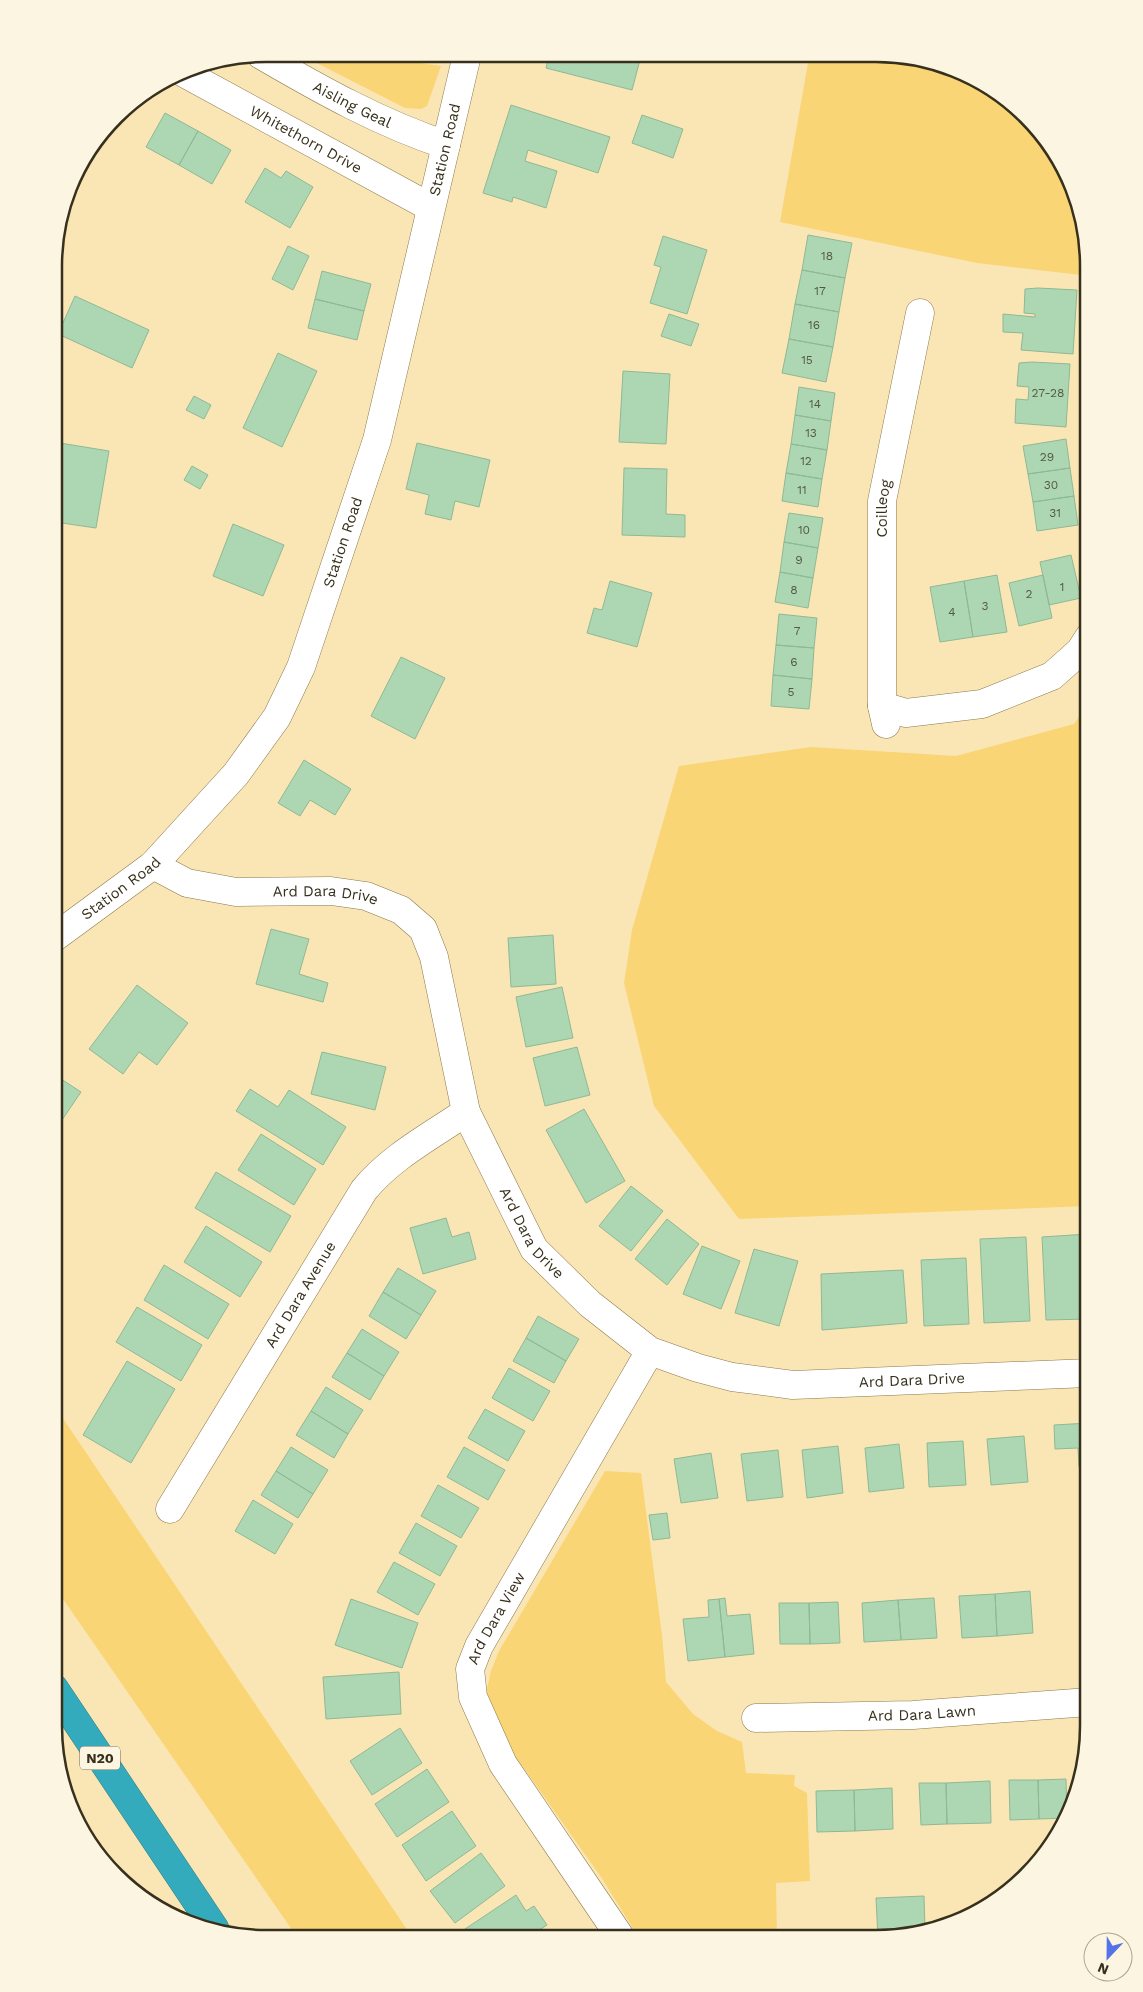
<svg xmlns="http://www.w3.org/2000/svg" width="1143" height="1992" font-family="'Work Sans',sans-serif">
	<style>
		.green { fill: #fad575 }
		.building { fill: #add7b2; stroke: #8fb895 }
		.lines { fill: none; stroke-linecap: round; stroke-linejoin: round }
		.minor-casing { stroke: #8b794b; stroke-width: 29 }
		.highway-casing { stroke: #358084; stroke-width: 29 }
		.minor { stroke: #fff; stroke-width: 28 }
		.highway { stroke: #34abbc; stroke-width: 28 }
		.labels { text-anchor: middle; stroke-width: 4; stroke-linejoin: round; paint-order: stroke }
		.number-label { font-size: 12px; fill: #545a42 }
		.shield { fill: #fcf5e1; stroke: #726b57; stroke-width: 1 }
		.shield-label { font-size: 14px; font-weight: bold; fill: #37301c }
		.street-label { font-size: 15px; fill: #37301c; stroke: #fcf5e1 }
		.rim { fill: none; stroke: #37301c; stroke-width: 2.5 }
	</style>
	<rect width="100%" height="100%" fill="#fae6b5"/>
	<path class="green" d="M 299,54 L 359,54 L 441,66 L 427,106 L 421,109 L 405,108 Z
		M 809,57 L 918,58 L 971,76 L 1017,106 L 1053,148 L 1078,198 L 1087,254 L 1081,275 L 977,263 L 780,222 Z
		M 1089,702 L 1089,1206 L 739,1219 L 654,1106 L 624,983 L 632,930 L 679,766 L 811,747 L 956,756 L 1074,724 Z
		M 54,1405 L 412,1937 L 297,1937 L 54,1586 Z
		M 605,1471 L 641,1473 L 662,1635 L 666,1682 L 693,1714 L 717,1731 L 742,1742 L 746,1773 L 795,1775 L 794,1786 L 807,1793 L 810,1881 L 776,1883 L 777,1938 L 639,1938 L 601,1877 L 506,1743 L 486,1693 L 491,1671 L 499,1651 Z"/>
	<path class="building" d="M 549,55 L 641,56 L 632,90 L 546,68 Z
		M 511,105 L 610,137 L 598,173 L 528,150 L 525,161 L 557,171 L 546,208 L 513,197 L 512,202 L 483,193 Z
		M 165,113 L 198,131 L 179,165 L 146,147 Z
		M 642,115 L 683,129 L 673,158 L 632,143 Z
		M 198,131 L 231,150 L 212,184 L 179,165 Z
		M 265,168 L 281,178 L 286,171 L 313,187 L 290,228 L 245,202 Z
		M 808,235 L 852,243 L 845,278 L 802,270 Z
		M 663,236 L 707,250 L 687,314 L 650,303 L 661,267 L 654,265 Z
		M 288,246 L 309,256 L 293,290 L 272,279 Z
		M 802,270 L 845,278 L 839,312 L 795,304 Z
		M 322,271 L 371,284 L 364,311 L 315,299 Z
		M 1038,288 L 1077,290 L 1073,354 L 1021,350 L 1023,333 L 1003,332 L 1003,314 L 1035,317 L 1035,314 L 1024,313 L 1025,289 Z
		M 75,296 L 149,330 L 132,368 L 58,334 Z
		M 315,299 L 364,311 L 357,340 L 308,328 Z
		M 795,304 L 839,312 L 833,347 L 789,339 Z
		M 669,314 L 699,324 L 691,346 L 661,336 Z
		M 789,339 L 833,347 L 826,382 L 782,373 Z
		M 278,353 L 317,371 L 282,447 L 243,428 Z
		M 1032,362 L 1070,364 L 1066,427 L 1015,423 L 1016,399 L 1028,400 L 1029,387 L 1017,386 L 1019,363 Z
		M 623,371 L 670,374 L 666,444 L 619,442 Z
		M 799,387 L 835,393 L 831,421 L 795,415 Z
		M 194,396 L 211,405 L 204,419 L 186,410 Z
		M 795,415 L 831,421 L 827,450 L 791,444 Z
		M 1066,439 L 1070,468 L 1028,474 L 1023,446 Z
		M 60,443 L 109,451 L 96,528 L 55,522 L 55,473 Z
		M 417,443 L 490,460 L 479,507 L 455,501 L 451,520 L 425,514 L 429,495 L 406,489 Z
		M 791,444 L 827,450 L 822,479 L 786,473 Z
		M 192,466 L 208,475 L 200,489 L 184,480 Z
		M 624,468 L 667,469 L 666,514 L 685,515 L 685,537 L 622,535 Z
		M 1070,468 L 1074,496 L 1033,502 L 1028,474 Z
		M 786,473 L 822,479 L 818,507 L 782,501 Z
		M 1074,496 L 1078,525 L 1037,531 L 1033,502 Z
		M 789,513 L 823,518 L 818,548 L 784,542 Z
		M 233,524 L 284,545 L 263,596 L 213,576 Z
		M 784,542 L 818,548 L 813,578 L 780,572 Z
		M 1071,555 L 1081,598 L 1049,605 L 1040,562 Z
		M 780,572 L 813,578 L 808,608 L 775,602 Z
		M 997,575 L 1007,632 L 973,637 L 964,581 Z
		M 1043,575 L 1052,618 L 1019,626 L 1009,583 Z
		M 610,581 L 652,593 L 637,647 L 587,633 L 594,608 L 602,610 Z
		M 964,581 L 973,637 L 940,642 L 930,587 Z
		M 779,614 L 817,618 L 814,648 L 776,645 Z
		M 776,645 L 814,648 L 812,679 L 773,675 Z
		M 401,657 L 445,678 L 415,739 L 371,716 Z
		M 773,675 L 812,679 L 809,709 L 771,706 Z
		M 304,760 L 351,789 L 335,815 L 310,800 L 300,816 L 278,803 Z
		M 271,929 L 309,939 L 299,974 L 328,983 L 323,1002 L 256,984 Z
		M 553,935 L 556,984 L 511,987 L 508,938 Z
		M 137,985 L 188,1023 L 157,1065 L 139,1052 L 123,1074 L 89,1049 Z
		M 562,987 L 573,1038 L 526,1047 L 516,997 Z
		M 577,1047 L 590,1095 L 545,1106 L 533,1058 Z
		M 322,1052 L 386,1067 L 375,1110 L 311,1094 Z
		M 55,1075 L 81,1092 L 62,1120 L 54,1115 Z
		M 250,1089 L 278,1107 L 289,1090 L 346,1127 L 323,1165 L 236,1111 Z
		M 584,1109 L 625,1181 L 586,1203 L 546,1130 Z
		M 261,1134 L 316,1169 L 294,1205 L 238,1170 Z
		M 216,1172 L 291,1216 L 270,1252 L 195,1208 Z
		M 631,1186 L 663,1211 L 631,1251 L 599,1226 Z
		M 446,1218 L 452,1237 L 469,1232 L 476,1259 L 423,1274 L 410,1228 Z
		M 667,1219 L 699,1244 L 667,1285 L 635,1259 Z
		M 206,1226 L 262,1262 L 240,1297 L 184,1262 Z
		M 1088,1234 L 1089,1319 L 1046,1320 L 1042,1237 Z
		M 1026,1237 L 1030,1321 L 984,1323 L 980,1239 Z
		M 702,1246 L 740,1261 L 721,1309 L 683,1294 Z
		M 754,1249 L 798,1261 L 779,1326 L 735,1313 Z
		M 966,1258 L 969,1324 L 924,1326 L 921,1260 Z
		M 164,1265 L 229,1304 L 208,1339 L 144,1300 Z
		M 398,1268 L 436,1291 L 421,1315 L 383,1292 Z
		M 903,1270 L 907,1323 L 822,1330 L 821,1274 Z
		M 383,1292 L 421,1315 L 406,1339 L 369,1316 Z
		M 137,1307 L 202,1345 L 181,1381 L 116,1342 Z
		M 538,1316 L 579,1339 L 566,1361 L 526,1338 Z
		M 362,1329 L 399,1352 L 384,1376 L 347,1353 Z
		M 526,1338 L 566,1361 L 554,1383 L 513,1361 Z
		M 347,1353 L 384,1376 L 370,1400 L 332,1377 Z
		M 127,1361 L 175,1389 L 131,1463 L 83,1435 Z
		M 509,1368 L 550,1391 L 533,1421 L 492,1398 Z
		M 326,1387 L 363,1410 L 348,1434 L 311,1411 Z
		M 485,1409 L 525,1431 L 508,1461 L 468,1438 Z
		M 311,1411 L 348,1434 L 334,1458 L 296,1435 Z
		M 1089,1423 L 1089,1467 L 1079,1467 L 1078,1448 L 1055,1449 L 1054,1425 Z
		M 1024,1436 L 1028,1482 L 991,1485 L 987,1439 Z
		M 963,1441 L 966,1485 L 929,1487 L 927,1443 Z
		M 899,1444 L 904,1488 L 869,1492 L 865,1448 Z
		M 838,1446 L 843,1493 L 807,1498 L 802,1450 Z
		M 291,1447 L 328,1470 L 313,1494 L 276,1471 Z
		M 464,1447 L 505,1470 L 488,1500 L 447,1477 Z
		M 778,1450 L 783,1497 L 747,1501 L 741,1454 Z
		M 711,1453 L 718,1498 L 681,1503 L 674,1459 Z
		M 276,1471 L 313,1494 L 298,1518 L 261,1495 Z
		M 438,1485 L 479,1508 L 461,1538 L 421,1516 Z
		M 1089,1492 L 1089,1532 L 1087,1532 L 1084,1493 Z
		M 253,1500 L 293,1524 L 275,1554 L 235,1531 Z
		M 667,1513 L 670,1538 L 653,1540 L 649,1515 Z
		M 416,1523 L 457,1546 L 440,1576 L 399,1553 Z
		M 394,1562 L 435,1584 L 418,1615 L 377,1592 Z
		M 1030,1591 L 1033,1633 L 997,1636 L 995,1594 Z
		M 995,1594 L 997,1636 L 962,1638 L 959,1596 Z
		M 725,1598 L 727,1616 L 750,1614 L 754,1654 L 725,1657 L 719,1599 Z
		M 934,1598 L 937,1638 L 901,1640 L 898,1600 Z
		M 351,1599 L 418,1623 L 402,1668 L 335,1645 Z
		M 719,1599 L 725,1657 L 688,1661 L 683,1619 L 709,1617 L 708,1600 Z
		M 898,1600 L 901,1640 L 864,1642 L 862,1603 Z
		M 838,1602 L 840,1643 L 810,1644 L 809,1603 Z
		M 779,1603 L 809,1603 L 810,1644 L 780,1644 Z
		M 399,1672 L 401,1714 L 326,1719 L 323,1677 Z
		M 400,1728 L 422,1763 L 372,1795 L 350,1761 Z
		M 427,1769 L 449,1802 L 397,1837 L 375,1804 Z
		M 1066,1779 L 1067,1818 L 1039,1819 L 1038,1780 Z
		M 1009,1780 L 1038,1780 L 1039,1819 L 1010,1820 Z
		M 990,1781 L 991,1823 L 947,1824 L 946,1783 Z
		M 919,1783 L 946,1783 L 947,1824 L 921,1825 Z
		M 892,1788 L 893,1829 L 855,1831 L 854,1790 Z
		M 854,1790 L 855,1831 L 817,1832 L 816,1791 Z
		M 452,1811 L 476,1846 L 426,1881 L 402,1845 Z
		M 481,1853 L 505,1886 L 455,1923 L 430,1891 Z
		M 516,1895 L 526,1911 L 534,1906 L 547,1925 L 528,1937 L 461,1937 L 459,1933 Z
		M 924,1896 L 925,1930 L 878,1938 L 876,1898 Z"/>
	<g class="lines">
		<defs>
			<g id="minor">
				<path id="s1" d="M 261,55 C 321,90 380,123 446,145"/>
				<path id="s2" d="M 182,72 L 430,207"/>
				<path d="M 882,706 L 906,713 L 982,704 L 1052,676 L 1080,651 L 1089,637"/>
				<path id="s3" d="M 886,724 L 882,706 L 882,501 L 920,313"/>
				<path id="s4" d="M 153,865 L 187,883 L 236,892 L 331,891 L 366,896 L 401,910 L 423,929 L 434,957 L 466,1112 L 534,1249 L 590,1304 L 650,1351 L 698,1368 L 732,1377 L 793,1385 L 1089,1373"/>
				<path id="s5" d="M 55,937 L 153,865 L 236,774 L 277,717 L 301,667 L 377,440 L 467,55"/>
				<path id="s6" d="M 170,1509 L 364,1190 C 391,1157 431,1136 466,1112"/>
				<path id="s7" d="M 756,1718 L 913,1715 L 1089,1702"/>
				<path id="s8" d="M 621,1938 L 503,1764 L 473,1697 L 470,1669 L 479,1646 L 650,1351"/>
			</g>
			<path id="highway" d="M 54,1688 L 215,1929"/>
		</defs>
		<use href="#minor" class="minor-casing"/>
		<use href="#highway" class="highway-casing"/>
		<use href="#minor" class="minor"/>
		<use href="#highway" class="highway"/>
	</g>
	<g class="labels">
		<g class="number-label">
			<text x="827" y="260">18</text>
			<text x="820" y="295">17</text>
			<text x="814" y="329">16</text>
			<text x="807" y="364">15</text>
			<text x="1048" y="397">27-28</text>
			<text x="815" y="408">14</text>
			<text x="811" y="437">13</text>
			<text x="1047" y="461">29</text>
			<text x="806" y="465">12</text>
			<text x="1051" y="489">30</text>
			<text x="802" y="494">11</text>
			<text x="1055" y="517">31</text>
			<text x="804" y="534">10</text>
			<text x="799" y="564">9</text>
			<text x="1062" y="591">1</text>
			<text x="794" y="594">8</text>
			<text x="1029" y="598">2</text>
			<text x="985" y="610">3</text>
			<text x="952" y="616">4</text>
			<text x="797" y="635">7</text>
			<text x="794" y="666">6</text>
			<text x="791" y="696">5</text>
		</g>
		<rect class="shield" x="80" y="1746.5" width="40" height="23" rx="4"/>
		<g class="shield-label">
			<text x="100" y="1763">N20</text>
		</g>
		<g class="street-label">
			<text dy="5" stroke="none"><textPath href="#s1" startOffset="104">Aisling Geal</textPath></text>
			<text dy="5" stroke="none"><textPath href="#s2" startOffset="141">Whitethorn Drive</textPath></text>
			<text dy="5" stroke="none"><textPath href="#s5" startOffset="908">Station Road</textPath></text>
			<text dy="5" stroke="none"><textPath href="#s3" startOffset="216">Coilleog</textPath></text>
			<text dy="5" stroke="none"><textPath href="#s5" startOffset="502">Station Road</textPath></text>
			<text dy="5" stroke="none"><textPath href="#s5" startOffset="82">Station Road</textPath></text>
			<text dy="5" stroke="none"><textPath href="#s4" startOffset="178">Ard Dara Drive</textPath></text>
			<text dy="5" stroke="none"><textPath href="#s4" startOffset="612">Ard Dara Drive</textPath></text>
			<text dy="5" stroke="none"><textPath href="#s6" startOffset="251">Ard Dara Avenue</textPath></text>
			<text dy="5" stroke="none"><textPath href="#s4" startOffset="1048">Ard Dara Drive</textPath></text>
			<text dy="5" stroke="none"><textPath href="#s8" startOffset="369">Ard Dara View</textPath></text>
			<text dy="5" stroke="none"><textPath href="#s7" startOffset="166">Ard Dara Lawn</textPath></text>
		</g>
	</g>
	<path d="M0 0H1143V1992H0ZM266 62H876A204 204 0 0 1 1080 266V1726A204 204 0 0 1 876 1930H266A204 204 0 0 1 62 1726V266A204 204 0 0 1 266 62Z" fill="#fcf5e1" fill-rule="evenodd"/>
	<path class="rim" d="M266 62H876A204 204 0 0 1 1080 266V1726A204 204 0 0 1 876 1930H266A204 204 0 0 1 62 1726V266A204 204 0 0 1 266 62Z"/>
	<g transform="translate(1108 1957) rotate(202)"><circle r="24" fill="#fcf5e1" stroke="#ada692"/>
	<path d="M0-4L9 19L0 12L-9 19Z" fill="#5373e8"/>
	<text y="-8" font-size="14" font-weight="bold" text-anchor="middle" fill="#37301c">N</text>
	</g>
</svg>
